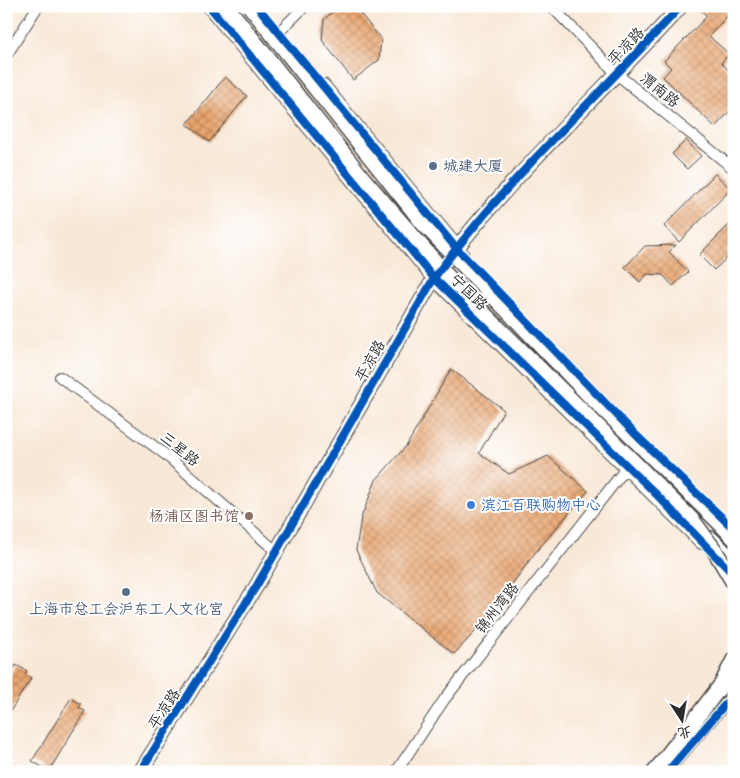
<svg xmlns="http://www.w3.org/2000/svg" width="740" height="778" font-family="'Comic Neue','LXGW WenKai TC',sans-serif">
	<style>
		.building { fill: url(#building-cross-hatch) }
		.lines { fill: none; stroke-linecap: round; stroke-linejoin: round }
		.minor-casing { stroke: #4a4745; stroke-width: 12 }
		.major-casing { stroke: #4a4745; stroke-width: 16 }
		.highway-casing { stroke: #4a4745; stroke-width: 18 }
		.minor { stroke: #fff; stroke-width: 10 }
		.major { stroke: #fff; stroke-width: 14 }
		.highway { stroke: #fff; stroke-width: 15 }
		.highway-bridge-casing { stroke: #4a4745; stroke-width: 18; stroke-linecap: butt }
		.highway-bridge { stroke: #fff; stroke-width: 15 }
		.cycleway-casing { stroke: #fff; stroke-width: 11 }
		.cycleway { stroke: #0057b8; stroke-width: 8 }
		.service-dot { fill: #5c6f8a; stroke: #fff; stroke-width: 2 }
		.shop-dot { fill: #3f7fe0; stroke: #fff; stroke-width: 2 }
		.education-dot { fill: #8d6e63; stroke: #fff; stroke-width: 2 }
		.labels { text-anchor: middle; stroke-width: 4; stroke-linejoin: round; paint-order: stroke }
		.street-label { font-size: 15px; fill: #2b2b2b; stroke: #fff }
		.service-label { font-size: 15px; fill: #4e5e75; stroke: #fff; text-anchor: start }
		.shop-label { font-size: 15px; fill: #366cbe; stroke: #fff; text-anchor: start }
		.education-label { font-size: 15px; fill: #785e54; stroke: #fff; text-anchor: end }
	</style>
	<defs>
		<pattern id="building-cross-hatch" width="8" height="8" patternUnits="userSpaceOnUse" patternTransform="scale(1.25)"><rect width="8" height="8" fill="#e9a46d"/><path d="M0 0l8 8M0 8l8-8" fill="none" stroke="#bd865a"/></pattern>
	</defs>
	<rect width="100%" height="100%" fill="#fff"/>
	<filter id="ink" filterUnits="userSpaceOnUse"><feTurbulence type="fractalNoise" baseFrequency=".02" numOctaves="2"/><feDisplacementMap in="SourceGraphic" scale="10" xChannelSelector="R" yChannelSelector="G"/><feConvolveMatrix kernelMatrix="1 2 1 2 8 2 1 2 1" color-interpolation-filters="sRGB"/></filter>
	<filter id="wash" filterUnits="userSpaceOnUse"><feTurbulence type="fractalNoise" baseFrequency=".0096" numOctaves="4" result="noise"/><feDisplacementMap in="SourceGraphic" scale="20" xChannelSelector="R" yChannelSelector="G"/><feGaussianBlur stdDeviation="1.12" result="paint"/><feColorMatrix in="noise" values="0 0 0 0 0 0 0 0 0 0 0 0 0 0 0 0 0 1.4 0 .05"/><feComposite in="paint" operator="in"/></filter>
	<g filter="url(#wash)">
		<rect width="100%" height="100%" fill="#f8e8d7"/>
		<g id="blocks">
			<path class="building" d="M 340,6 L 354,6 L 381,39 L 379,60 L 353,80 L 322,40 L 324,19 Z
				M 696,6 L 734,6 L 734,9 L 709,36 L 729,54 L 721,63 L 734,75 L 734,107 L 715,127 L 663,77 L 671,68 L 664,61 L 707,16 Z
				M 225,77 L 247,96 L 209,142 L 187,124 Z
				M 686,140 L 701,156 L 687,169 L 672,154 Z
				M 715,174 L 731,189 L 679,242 L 664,226 Z
				M 734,220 L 734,251 L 714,270 L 699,255 Z
				M 676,245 L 669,252 L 688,272 L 673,286 L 663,275 L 647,274 L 640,282 L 625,267 L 645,246 Z
				M 451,369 L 504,410 L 479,453 L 509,474 L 548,456 L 588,491 L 534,554 L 486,620 L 454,654 L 377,593 L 356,550 L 361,518 L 376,480 L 407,445 Z
				M 16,665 L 27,671 L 25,674 L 31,678 L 6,718 L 6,682 Z
				M 71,698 L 81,704 L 79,708 L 85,711 L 49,771 L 32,761 Z"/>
		</g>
	</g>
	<g filter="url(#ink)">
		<use href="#blocks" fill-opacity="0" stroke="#4a4745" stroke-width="1"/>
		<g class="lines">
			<defs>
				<path id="minor" d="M 551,6 L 618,75 L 734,169
					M 278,33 L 305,6
					M 6,56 L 38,6
					M 60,377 L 166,455 L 277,552
					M 396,772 L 444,700 L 627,467
					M 667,772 L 734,694"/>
				<path id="major" d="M 209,6 L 434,278 L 702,542
					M 323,86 L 461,253
					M 140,772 L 257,585 L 434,278 C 506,179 599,96 681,6"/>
				<path id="highway" d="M 720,523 L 734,538
					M 711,539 L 734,562
					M 655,772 L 722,684 L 734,660"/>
			</defs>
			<use href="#minor" class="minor-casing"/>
			<use href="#major" class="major-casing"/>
			<use href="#highway" class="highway-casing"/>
			<use href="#minor" class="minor"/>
			<use href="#major" class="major"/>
			<use href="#highway" class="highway"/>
			<defs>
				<path id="highway-bridge" d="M 226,6 L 364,180 L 454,284 L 692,520 L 715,551 L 734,583
					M 250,6 L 424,224 L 590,396 L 720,523"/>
			</defs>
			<use href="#highway-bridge" class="highway-bridge-casing"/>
			<use href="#highway-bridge" class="highway-bridge"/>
			<defs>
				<path id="cycleway" d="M 209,6 L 434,278 L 654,492 L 734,575
					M 257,6 L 456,248 L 638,437 L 734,529
					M 140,772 L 257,585 L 434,278 C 506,179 599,96 681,6
					M 667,772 L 734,694"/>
			</defs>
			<use href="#cycleway" class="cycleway-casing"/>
			<use href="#cycleway" class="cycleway"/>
		</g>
	</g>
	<g class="service-dot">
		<circle cx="433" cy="166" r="5"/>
		<circle cx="126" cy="592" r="5"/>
	</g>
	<circle class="shop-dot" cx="471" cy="505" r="5"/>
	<circle class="education-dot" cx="249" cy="516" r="5"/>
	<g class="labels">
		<g class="street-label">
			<text transform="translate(626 46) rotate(-47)" y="5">平凉路</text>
			<text transform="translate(660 90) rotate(39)" y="5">渭南路</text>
			<text transform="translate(469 292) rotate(44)" y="5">宁国路</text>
			<text transform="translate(370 361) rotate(-61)" y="5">平凉路</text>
			<text transform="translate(180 449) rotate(39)" y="5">三星路</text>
			<text transform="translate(497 608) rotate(-52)" y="5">锦州湾路</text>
			<text transform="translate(164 709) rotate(-57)" y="5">平凉路</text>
		</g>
		<g class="service-label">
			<text x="443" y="171">城建大厦</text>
			<text x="126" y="614" text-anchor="middle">上海市总工会沪东工人文化宫</text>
		</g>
		<g class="shop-label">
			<text x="481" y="510">滨江百联购物中心</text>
		</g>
		<g class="education-label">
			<text x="239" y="521">杨浦区图书馆</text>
		</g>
	</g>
	<rect width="740" height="778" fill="none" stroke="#fff" stroke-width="25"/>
	<g transform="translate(682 720) rotate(168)" stroke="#ffffff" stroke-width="4" paint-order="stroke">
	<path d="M0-4L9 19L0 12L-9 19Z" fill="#2b2b2b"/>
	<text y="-8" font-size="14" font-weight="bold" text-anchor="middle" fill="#2b2b2b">北</text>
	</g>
</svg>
